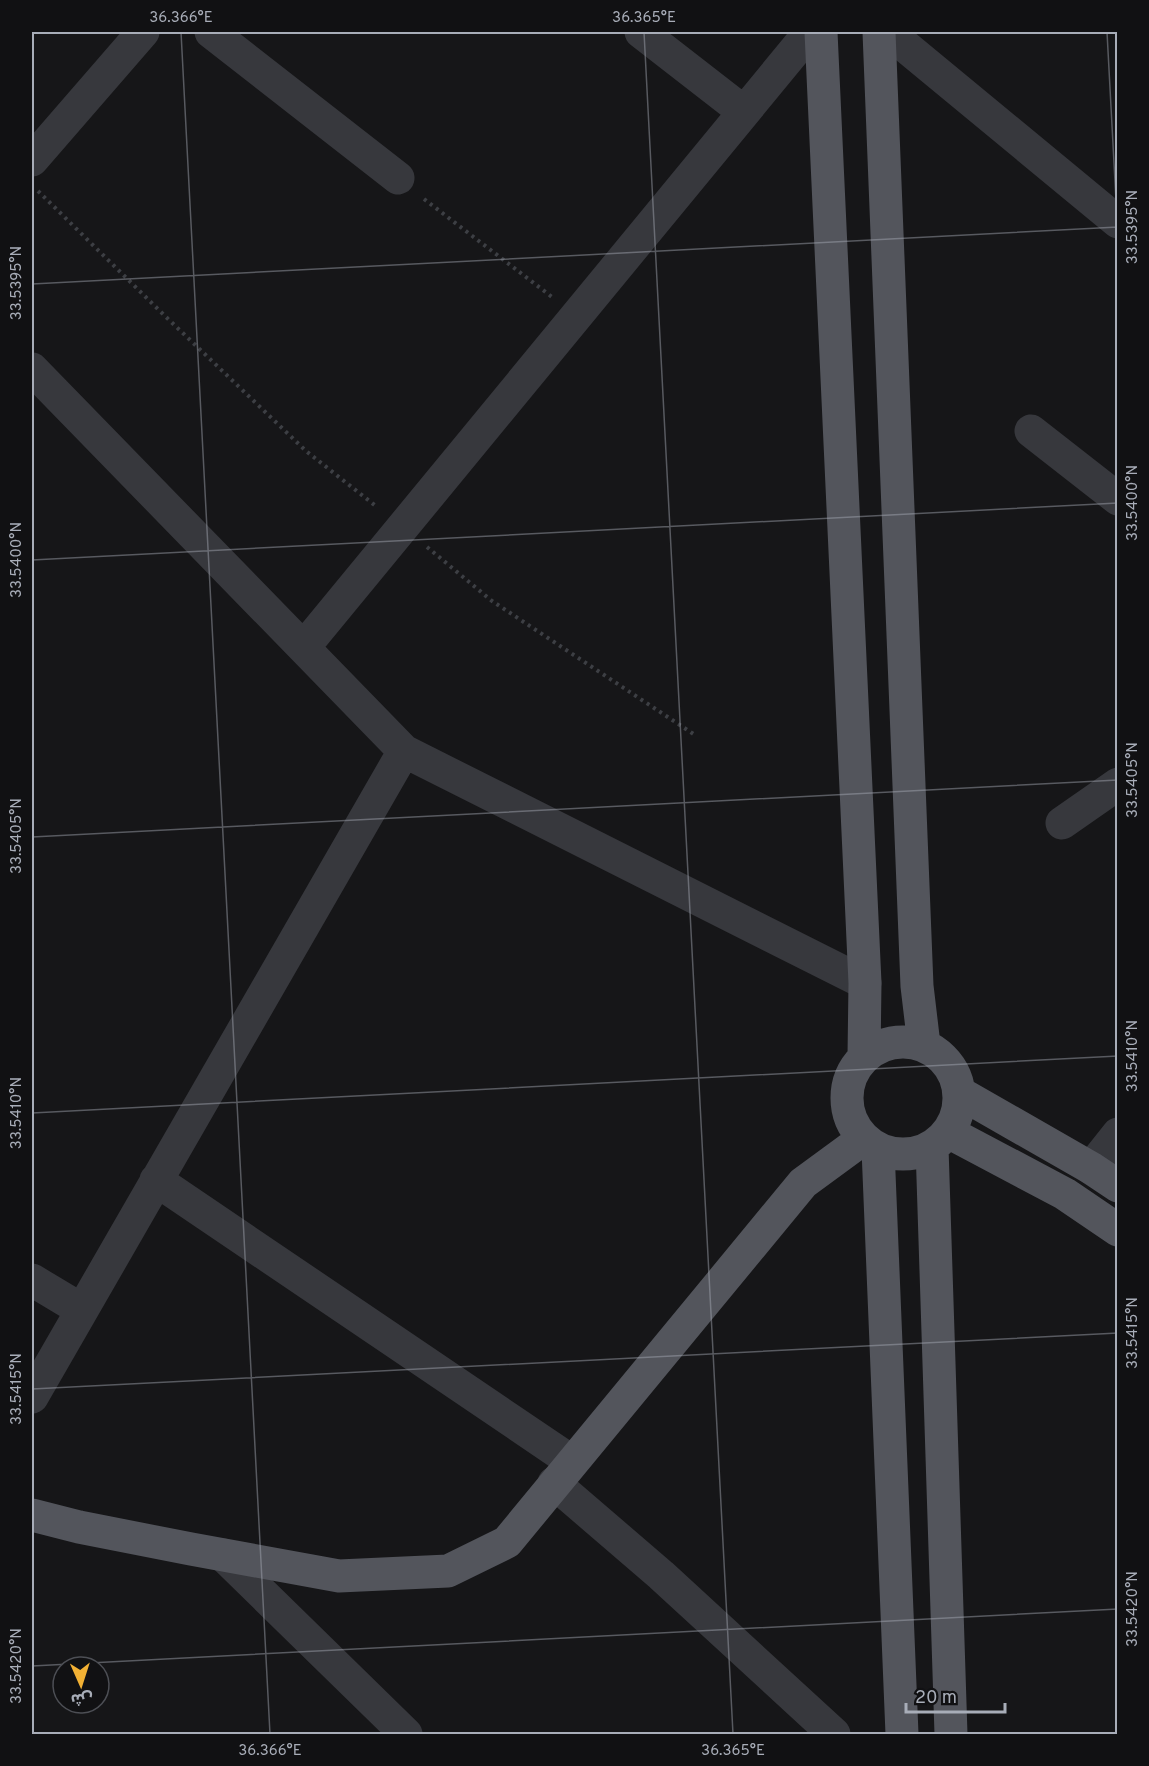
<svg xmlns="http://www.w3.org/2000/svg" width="1149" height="1766" font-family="Overpass,'Noto Sans Arabic',sans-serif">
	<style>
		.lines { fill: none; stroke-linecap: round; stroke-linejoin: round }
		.path { stroke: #3d3f44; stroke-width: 4; stroke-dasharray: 3 4.5; stroke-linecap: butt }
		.minor { stroke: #37383d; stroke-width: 33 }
		.major { stroke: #53555c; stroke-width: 33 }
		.ticks { fill: none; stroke: #a8adb8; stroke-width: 1.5; stroke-opacity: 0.45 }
		.neatline { fill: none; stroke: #a8adb8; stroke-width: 2 }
		.ticks-label { font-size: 15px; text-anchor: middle; fill: #a8adb8 }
	</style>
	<rect width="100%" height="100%" fill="#161618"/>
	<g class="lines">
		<path class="path" d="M 38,191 L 165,316 L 306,451 L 377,507
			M 424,199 L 552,297
			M 427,547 L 492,601 L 695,735"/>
		<path class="minor" d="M 211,32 L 398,178
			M 641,32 L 744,112
			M 888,32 L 1118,222
			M 32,160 L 143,32
			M 32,369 L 404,751 L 865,983
			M 1031,431 L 1118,499
			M 304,647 L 810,32
			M 1062,823 L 1118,784
			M 1091,1168 L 1118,1134
			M 156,1180 L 571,1461
			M 32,1280 L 82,1310
			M 32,1397 L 404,751
			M 554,1483 L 661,1575 L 834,1734
			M 223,1555 L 406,1734"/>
		<path class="major" d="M 821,32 L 865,983 L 864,1056
			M 879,32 L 917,986 L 924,1045
			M847 1098a56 56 0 1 1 112 0a56 56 0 1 1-112 0Z
			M 960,1093 L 1091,1168 L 1118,1186
			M 948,1132 L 1065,1194 L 1118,1230
			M 932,1147 L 951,1734
			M 878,1149 L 902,1734
			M 32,1515 L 79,1527 L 191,1549 L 339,1576 L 448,1571 L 507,1542 L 803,1183 L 863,1139"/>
	</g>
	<path class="ticks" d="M 181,32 L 270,1734M 644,32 L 733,1734M 1107,32 L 1118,238M 32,284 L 1118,227M 32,560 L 1118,503M 32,837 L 1118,780M 32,1113 L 1118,1056M 32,1389 L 1118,1333M 32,1666 L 1118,1609"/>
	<rect width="1149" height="1766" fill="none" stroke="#111113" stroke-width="66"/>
	<g transform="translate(81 1685) rotate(177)"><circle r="28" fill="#111113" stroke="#4d4f55" stroke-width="1.5"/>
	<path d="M0-4.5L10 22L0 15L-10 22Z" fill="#f2b134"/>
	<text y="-9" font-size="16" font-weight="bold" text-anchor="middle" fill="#a8adb8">ش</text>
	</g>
	<path d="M906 1703v9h99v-9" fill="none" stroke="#a8adb8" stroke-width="3"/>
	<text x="915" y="1703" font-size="18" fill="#a8adb8" stroke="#111113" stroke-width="4.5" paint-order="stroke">20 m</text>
	<rect x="33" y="33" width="1083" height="1700" class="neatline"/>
	<g class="ticks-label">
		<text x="181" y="22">36.366°E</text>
		<text x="644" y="22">36.365°E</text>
		<text transform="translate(1132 227) rotate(-90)" y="5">33.5395°N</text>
		<text transform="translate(16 283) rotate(-90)" y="5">33.5395°N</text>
		<text transform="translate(1132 503) rotate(-90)" y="5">33.5400°N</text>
		<text transform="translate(16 560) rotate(-90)" y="5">33.5400°N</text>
		<text transform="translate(1132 780) rotate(-90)" y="5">33.5405°N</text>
		<text transform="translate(16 836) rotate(-90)" y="5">33.5405°N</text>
		<text transform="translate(1132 1056) rotate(-90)" y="5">33.5410°N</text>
		<text transform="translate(16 1113) rotate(-90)" y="5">33.5410°N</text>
		<text transform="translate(1132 1333) rotate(-90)" y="5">33.5415°N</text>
		<text transform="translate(16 1389) rotate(-90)" y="5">33.5415°N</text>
		<text transform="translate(1132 1609) rotate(-90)" y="5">33.5420°N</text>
		<text transform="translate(16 1666) rotate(-90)" y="5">33.5420°N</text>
		<text x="270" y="1755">36.366°E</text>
		<text x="733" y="1755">36.365°E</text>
	</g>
</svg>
